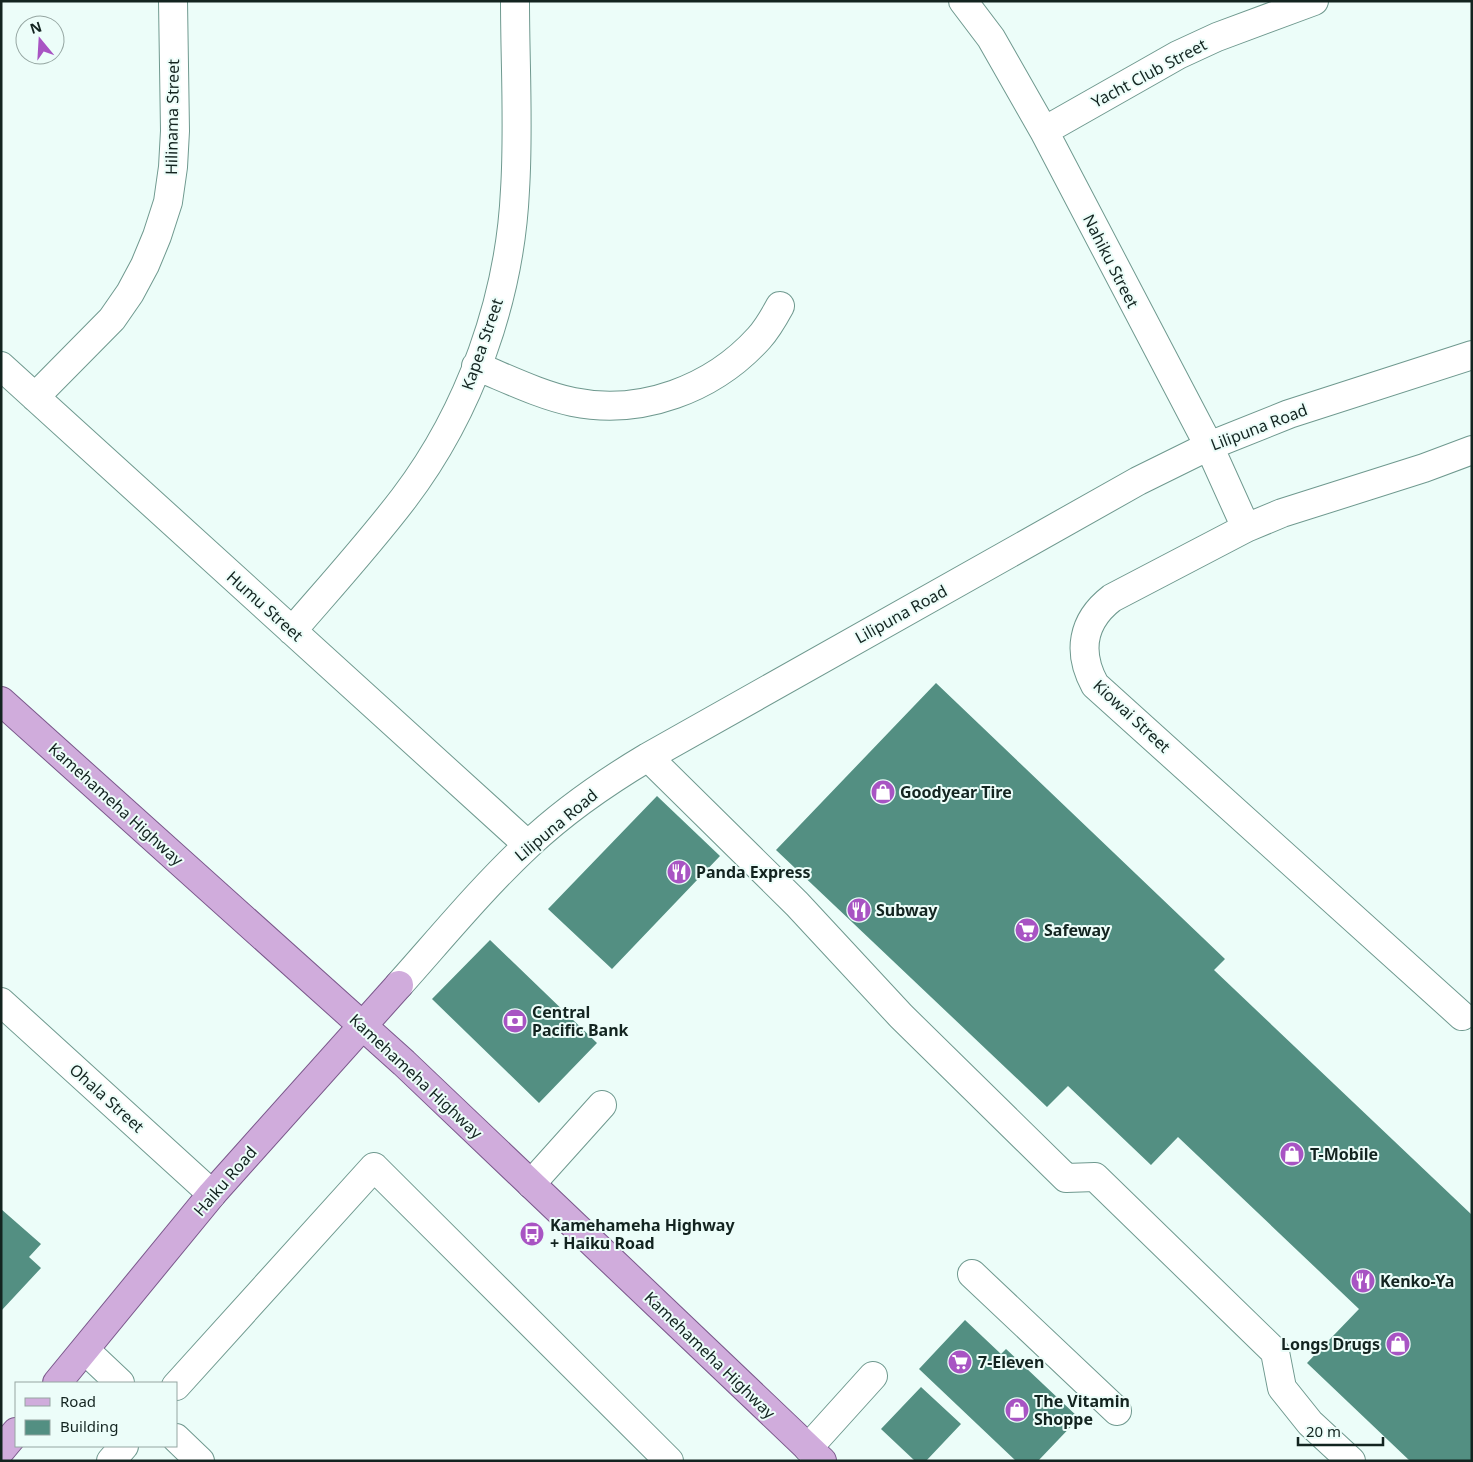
<svg xmlns="http://www.w3.org/2000/svg" width="1473" height="1462" font-family="'Noto Sans',sans-serif">
	<style>
		.building { fill: #538f82 }
		.lines { fill: none; stroke-linecap: round; stroke-linejoin: round }
		.minor-casing { stroke: #6f998f; stroke-width: 30 }
		.major-casing { stroke: #7a588b; stroke-width: 30 }
		.minor { stroke: #fff; stroke-width: 28 }
		.major { stroke: #d0acdc; stroke-width: 28 }
		.labels { text-anchor: middle; stroke-width: 4; stroke-linejoin: round; paint-order: stroke }
		.street-label { font-size: 16px; fill: #132420; stroke: #ecfdf9 }
		.poi-label { font-size: 16px; font-weight: bold; fill: #132420; stroke: #ecfdf9; text-anchor: start }
	</style>
	<rect width="100%" height="100%" fill="#ecfdf9"/>
	<path class="building" d="M 936,683 L 1225,959 L 1214,970 L 1472,1215 L 1472,1461 L 1410,1461 L 1307,1363 L 1359,1309 L 1178,1137 L 1151,1165 L 1068,1086 L 1047,1107 L 776,850 Z
		M 657,796 L 720,856 L 612,969 L 548,909 Z
		M 490,940 L 597,1043 L 539,1103 L 432,999 Z
		M 1,1209 L 41,1244 L 29,1257 L 41,1268 L 1,1311 Z
		M 965,1320 L 1001,1354 L 1006,1349 L 1079,1418 L 1038,1461 L 1016,1461 L 919,1369 Z
		M 921,1387 L 961,1424 L 926,1461 L 915,1461 L 881,1429 Z"/>
	<g class="lines">
		<defs>
			<path id="minor" d="M 963,1 L 991,38 L 1044,131 L 1209,446 L 1246,528
				M 1044,131 L 1178,55 L 1217,37 L 1314,1
				M 1,366 L 528,845
				M 476,366 C 508,379 540,395 573,402 C 641,416 713,389 759,338 C 768,328 774,317 780,306
				M 35,397 L 112,319 L 130,293 L 145,265 L 157,236 L 168,202 L 173,167 L 175,131 L 173,1
				M 292,631 C 330,587 369,544 404,498 C 470,411 510,299 515,190 C 519,127 515,64 515,1
				M 648,757 L 797,904 L 901,1016 L 1066,1178 L 1095,1177 L 1275,1352 L 1282,1388 L 1310,1423 L 1351,1461
				M 399,985 C 441,938 482,888 528,845 C 564,811 606,782 648,757 L 1138,481 L 1209,446 L 1289,414 L 1472,355
				M 1,1002 L 212,1194
				M 1462,1016 L 1095,685 C 1077,652 1082,621 1112,598 L 1246,528 L 1282,513 L 1424,468 L 1472,450
				M 531,1184 L 602,1105
				M 972,1274 L 1117,1411
				M 85,1350 L 120,1383
				M 176,1386 L 374,1167 L 669,1461
				M 176,1438 L 200,1461
				M 808,1448 L 873,1376
				M 111,1461 L 124,1446"/>
			<path id="major" d="M 1,701 L 404,1063 L 822,1461
				M 57,1383 L 212,1194 L 399,985
				M 1,1450 L 16,1432"/>
		</defs>
		<use href="#minor" class="minor-casing"/>
		<use href="#major" class="major-casing"/>
		<use href="#minor" class="minor"/>
		<use href="#major" class="major"/>
	</g>
	<defs>
		<symbol id="shop-disc" viewBox="-11 -11 22 22"><circle r="9.5" fill="#a854c3" stroke="#ecfdf9"/><path d="M-5-2.5h2.3a2.7 3.5 0 0 1 5.4 0H5L5.5 6h-11ZM-1.5-2.5h3a1.5 2.3 0 0 0-3 0Z" fill="#fff"/></symbol>
		<symbol id="restaurant-disc" viewBox="-11 -11 22 22"><circle r="9.5" fill="#a854c3" stroke="#ecfdf9"/><path d="M-5-6h1v4h1v-4h1v4h1v-4h1v5L-1.5 .5V6h-2V.5L-5-1ZM5-6V6H3V1.5H1.5Q1.5-4 5-6Z" fill="#fff"/></symbol>
		<symbol id="supermarket-disc" viewBox="-11 -11 22 22"><circle r="9.5" fill="#a854c3" stroke="#ecfdf9"/><path d="M-6-5.5h2.5l.6 2H6L4.5 2H-2.5L-4.4-4H-6ZM-1.5 3.2a1.3 1.3 0 1 0 .1 0ZM3 3.2a1.3 1.3 0 1 0 .1 0Z" fill="#fff"/></symbol>
		<symbol id="bank-disc" viewBox="-11 -11 22 22"><circle r="9.5" fill="#a854c3" stroke="#ecfdf9"/><path d="M-6-4H6V4H-6ZM0-2.3a2.3 2.3 0 1 0 0 4.6a2.3 2.3 0 1 0 0-4.6Z" fill="#fff"/></symbol>
		<symbol id="bus-disc" viewBox="-11 -11 22 22"><circle r="9.5" fill="#a854c3" stroke="#ecfdf9"/><path d="M-5-6H5V4H4V6H2V4H-2V6H-4V4H-5ZM-3.5-4V0h7V-4ZM-3.5 1.2v1.5H-2V1.2ZM2 1.2v1.5H3.5V1.2Z" fill="#fff"/></symbol>
	</defs>
	<g fill-rule="evenodd">
		<use href="#shop-disc" x="869" y="778" width="28" height="28"/>
		<use href="#restaurant-disc" x="665" y="858" width="28" height="28"/>
		<use href="#restaurant-disc" x="845" y="896" width="28" height="28"/>
		<use href="#supermarket-disc" x="1013" y="916" width="28" height="28"/>
		<use href="#bank-disc" x="501" y="1007" width="28" height="28"/>
		<use href="#shop-disc" x="1278" y="1140" width="28" height="28"/>
		<use href="#bus-disc" x="518" y="1220" width="28" height="28"/>
		<use href="#restaurant-disc" x="1349" y="1267" width="28" height="28"/>
		<use href="#shop-disc" x="1384" y="1330" width="28" height="28"/>
		<use href="#supermarket-disc" x="946" y="1348" width="28" height="28"/>
		<use href="#shop-disc" x="1003" y="1396" width="28" height="28"/>
	</g>
	<g class="labels">
		<g class="street-label">
			<text transform="translate(1149 73) rotate(-28)" y="6">Yacht Club Street</text>
			<text transform="translate(172 117) rotate(-89)" y="6">Hilinama Street</text>
			<text transform="translate(1111 261) rotate(63)" y="6">Nahiku Street</text>
			<text transform="translate(482 344) rotate(-71)" y="6">Kapea Street</text>
			<text transform="translate(1259 427) rotate(-21)" y="6">Lilipuna Road</text>
			<text transform="translate(265 606) rotate(42)" y="6">Humu Street</text>
			<text transform="translate(901 614) rotate(-29)" y="6">Lilipuna Road</text>
			<text transform="translate(1132 716) rotate(43)" y="6">Kiowai Street</text>
			<text transform="translate(116 804) rotate(42)" y="6">Kamehameha Highway</text>
			<text transform="translate(556 825) rotate(-40)" y="6">Lilipuna Road</text>
			<text transform="translate(416 1076) rotate(43)" y="6">Kamehameha Highway</text>
			<text transform="translate(107 1098) rotate(42)" y="6">Ohala Street</text>
			<text transform="translate(225 1181) rotate(-49)" y="6">Haiku Road</text>
			<text transform="translate(710 1355) rotate(44)" y="6">Kamehameha Highway</text>
		</g>
		<g class="poi-label">
			<text x="900" y="798">Goodyear Tire</text>
			<text x="696" y="878">Panda Express</text>
			<text x="876" y="916">Subway</text>
			<text x="1044" y="936">Safeway</text>
			<text x="532" y="1018">Central<tspan x="532" dy="18">Pacific Bank</tspan></text>
			<text x="1310" y="1160">T-Mobile</text>
			<text x="550" y="1231">Kamehameha Highway<tspan x="550" dy="18">+ Haiku Road</tspan></text>
			<text x="1380" y="1287">Kenko-Ya</text>
			<text x="1380" y="1350" text-anchor="end">Longs Drugs</text>
			<text x="978" y="1368">7-Eleven</text>
			<text x="1034" y="1407">The Vitamin<tspan x="1034" dy="18">Shoppe</tspan></text>
		</g>
	</g>
	<rect width="1473" height="1462" fill="none" stroke="#132420" stroke-width="5"/>
	<rect x="15" y="1382" width="162" height="65" fill="#ecfdf9" stroke="#95a6a2"/>
	<rect x="25" y="1398" width="25" height="8" fill="#d0acdc" stroke="#95a6a2"/>
	<text x="60" y="1407" font-size="15" fill="#132420">Road</text>
	<rect x="25" y="1420" width="25" height="15" fill="#538f82" stroke="#95a6a2"/>
	<text x="60" y="1432" font-size="15" fill="#132420">Building</text>
	<g transform="translate(40 40) rotate(342)"><circle r="24" fill="#ecfdf9" stroke="#95a6a2"/>
	<path d="M0-4L9 19L0 12L-9 19Z" fill="#a854c3"/>
	<text y="-8" font-size="14" font-weight="bold" text-anchor="middle" fill="#132420">N</text>
	</g>
	<path d="M1298 1437v8h85v-8" fill="none" stroke="#132420" stroke-width="2.5"/>
	<text x="1306" y="1437" font-size="15" fill="#132420" stroke="#ecfdf9" stroke-width="4" paint-order="stroke">20 m</text>
</svg>
